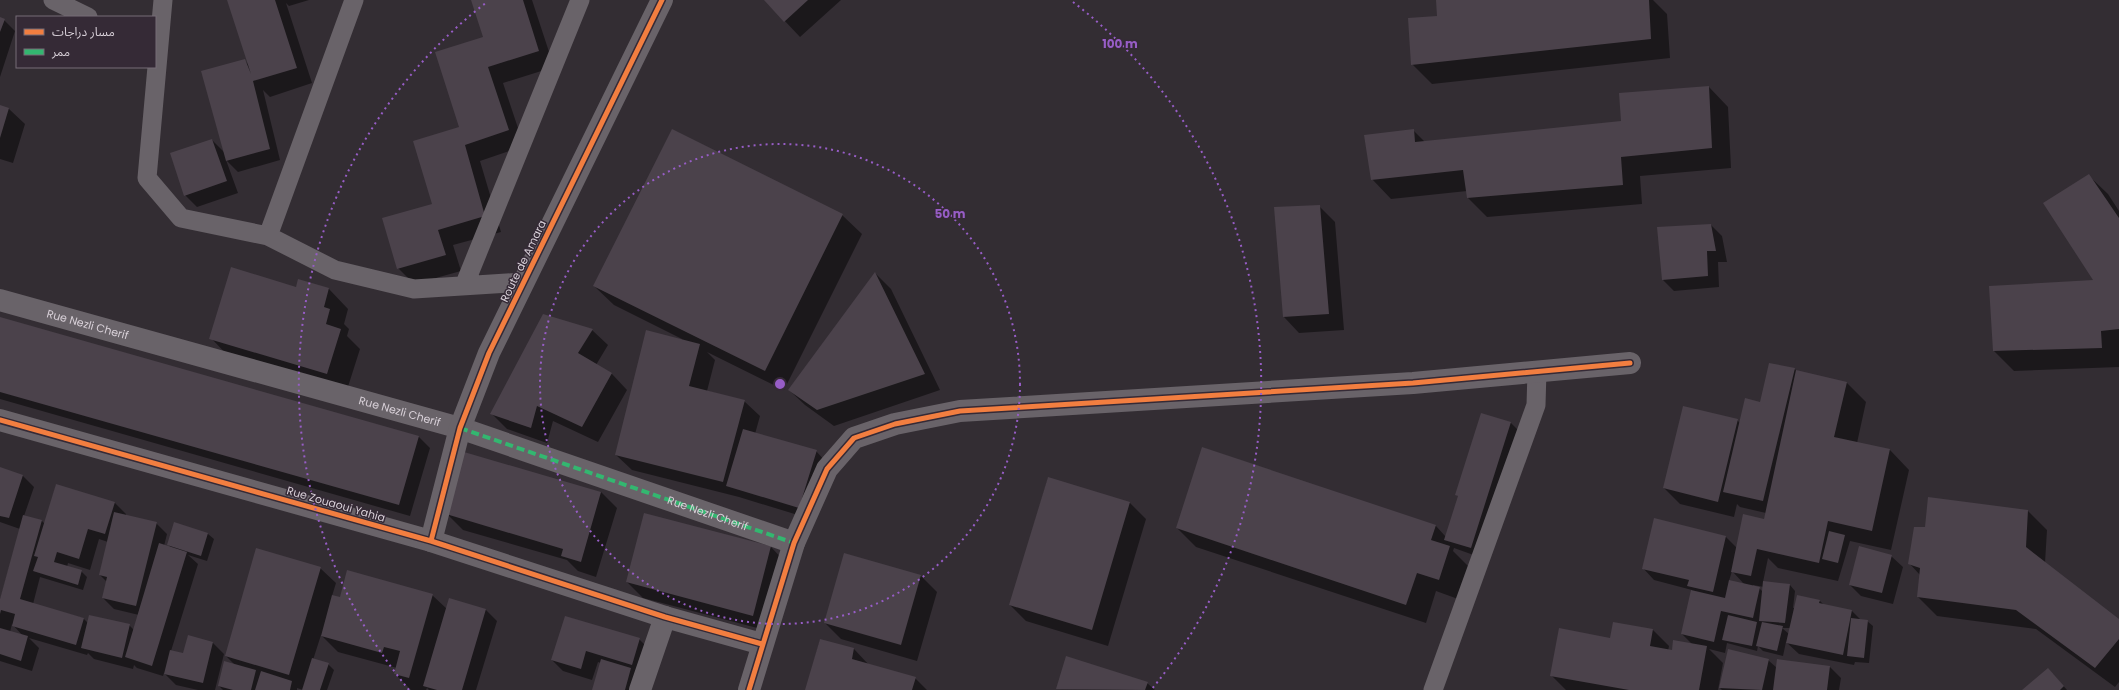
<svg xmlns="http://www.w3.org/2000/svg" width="2119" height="690" font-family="Poppins,'Noto Sans Arabic',sans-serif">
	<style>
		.shadow { fill: #0007; fill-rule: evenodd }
		.building { fill: #4b424b }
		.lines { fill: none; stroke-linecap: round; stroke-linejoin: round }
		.lane { stroke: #696369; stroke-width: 19 }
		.street { stroke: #696369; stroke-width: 22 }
		.secondary { stroke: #696369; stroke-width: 22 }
		.quiet { stroke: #33b770; stroke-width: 4; stroke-dasharray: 8 4; stroke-linecap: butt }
		.cycleway-casing { stroke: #352a36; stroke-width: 8 }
		.cycleway { stroke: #f27e40; stroke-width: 5 }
		.ring { fill: none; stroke: #975dc6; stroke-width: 2; stroke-dasharray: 2 4 }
		.labels { text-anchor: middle; stroke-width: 3; stroke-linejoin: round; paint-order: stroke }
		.street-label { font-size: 11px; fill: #d8d0d8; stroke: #352a36 }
		.centre { fill: #975dc6; stroke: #352a36; stroke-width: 2 }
		.ring-label { font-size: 12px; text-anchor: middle; font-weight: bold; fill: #975dc6; stroke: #352a36; stroke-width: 3; stroke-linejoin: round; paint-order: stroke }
	</style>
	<rect width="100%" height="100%" fill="#332d33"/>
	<path class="shadow" d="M 228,0 L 309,0 L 289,6 L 286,3 L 312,83 L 270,97 L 263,90 L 280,160 L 238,172 L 226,160 L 238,193 L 197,207 L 185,195 L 212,140 L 225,153 L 244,60 L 249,65 Z
		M 472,0 L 532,0 L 554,67 L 503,83 L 524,146 L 480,161 L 501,232 L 453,245 L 461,271 L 414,284 L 398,268 L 433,204 L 461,128 L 484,38 Z
		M 765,0 L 841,0 L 800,37 Z
		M 1437,0 L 1653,0 L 1667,14 L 1670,58 L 1432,84 L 1412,64 L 1438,17 Z
		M 0,19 L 4,20 L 15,31 L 0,77 Z
		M 1709,87 L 1728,107 L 1731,168 L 1640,176 L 1642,204 L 1487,217 L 1468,198 L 1467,191 L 1391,199 L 1372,179 L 1413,130 L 1425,142 L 1623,122 Z
		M 0,106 L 9,109 L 25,124 L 13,163 L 0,159 Z
		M 2088,175 L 2108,194 L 2119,211 L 2119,367 L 2014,371 L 1994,351 L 1990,287 L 2095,281 Z
		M 1319,206 L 1335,222 L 1344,330 L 1299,333 L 1284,317 Z
		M 842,215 L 862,234 L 784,390 L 707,352 L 715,360 L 707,391 L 744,401 L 760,416 L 755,434 L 816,451 L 827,463 L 811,519 L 739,497 L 632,470 L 616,455 L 682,339 L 614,305 L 594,286 Z
		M 1711,225 L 1722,236 L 1727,262 L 1718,262 L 1719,287 L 1674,291 L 1663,280 Z
		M 875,273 L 891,289 L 940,390 L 834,426 L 805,405 L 789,390 Z
		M 299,280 L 329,289 L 348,309 L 344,324 L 349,329 L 347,336 L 360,349 L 346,393 L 230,358 L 211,338 L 296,288 Z
		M 0,318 L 419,437 L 430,448 L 410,516 L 0,399 Z
		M 592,330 L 608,345 L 596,365 L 612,374 L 627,390 L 598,442 L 553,421 L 547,443 L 507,429 L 491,413 Z
		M 1795,369 L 1797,372 L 1847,383 L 1866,402 L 1857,443 L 1890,450 L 1909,470 L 1891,550 L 1850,541 L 1838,581 L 1778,568 L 1768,558 L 1763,582 L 1790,585 L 1795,591 L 1793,608 L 1820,601 L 1824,605 L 1852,611 L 1861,620 L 1867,621 L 1873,626 L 1869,663 L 1855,662 L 1854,665 L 1799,654 L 1786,642 L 1783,656 L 1763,651 L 1758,646 L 1757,651 L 1727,643 L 1725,653 L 1709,649 L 1723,663 L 1718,690 L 1566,690 L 1551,675 L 1611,639 L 1653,630 L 1669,646 L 1668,651 L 1672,651 L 1692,644 L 1682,634 L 1692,590 L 1654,580 L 1643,568 L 1726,537 L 1737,548 L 1764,521 L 1766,513 L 1740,507 L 1737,504 L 1734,517 L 1680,504 L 1664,488 L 1737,420 L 1740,423 ZM 1732,571 L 1745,585 L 1729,581 ZM 1753,585 L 1764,587 L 1763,592 L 1759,588 L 1753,587 ZM 1782,628 L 1791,628 L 1789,634 Z
		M 1482,414 L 1511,423 L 1522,434 L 1482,558 L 1454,548 L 1453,551 L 1469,567 L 1458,599 L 1436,591 L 1426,623 L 1196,547 L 1177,528 L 1203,448 L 1436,526 L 1446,537 L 1459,497 L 1457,495 Z
		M 0,468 L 23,476 L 34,487 L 24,516 L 42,521 L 45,524 L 56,485 L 115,503 L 126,514 L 126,516 L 156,523 L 167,534 L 164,546 L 171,548 L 168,544 L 175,523 L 208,534 L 214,539 L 207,561 L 188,555 L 198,564 L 171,651 L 184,654 L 188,637 L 213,643 L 224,654 L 215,690 L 198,690 L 176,685 L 164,673 L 163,676 L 137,668 L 134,665 L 133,669 L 94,659 L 88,653 L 87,655 L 29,638 L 39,648 L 32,671 L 0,661 L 0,600 L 20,529 L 0,522 ZM 99,539 L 108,542 L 100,575 L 107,582 L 103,598 L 114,609 L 139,615 L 134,630 L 129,625 L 88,623 L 83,618 L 33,604 L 40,577 L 83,590 L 87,577 L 81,571 L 67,567 L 68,563 L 90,570 ZM 12,624 L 23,636 L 10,632 Z
		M 1048,478 L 1130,503 L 1146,519 L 1108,646 L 1026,621 L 1010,605 Z
		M 601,492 L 617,508 L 596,577 L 578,571 L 567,560 L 463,530 L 447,514 Z
		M 2028,511 L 2047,530 L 2045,563 L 2119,621 L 2119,682 L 2115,687 L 2036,629 L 1937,616 L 1918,597 L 1920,575 L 1909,563 L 1926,528 Z
		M 771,547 L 786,563 L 769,631 L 643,598 L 627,582 Z
		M 845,554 L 921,576 L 937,592 L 917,661 L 841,639 L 825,623 Z
		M 1891,556 L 1903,567 L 1893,604 L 1861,596 L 1850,585 Z
		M 320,568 L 336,583 L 332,596 L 340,598 L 432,595 L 447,609 L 486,610 L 497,621 L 476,690 L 429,690 L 427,688 L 426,690 L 411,690 L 395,674 L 397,668 L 338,652 L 321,635 L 313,660 L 328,664 L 334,670 L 327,690 L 303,690 L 297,688 L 297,690 L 223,690 L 219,686 L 236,666 L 226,656 Z
		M 566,617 L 639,639 L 650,650 L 639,690 L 593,690 L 601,663 L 598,662 L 592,680 L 563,671 L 552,660 Z
		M 820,640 L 854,649 L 869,665 L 915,678 L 927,690 L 806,690 Z
		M 1729,650 L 1768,660 L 1777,668 L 1830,667 L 1841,678 L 1839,690 L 1722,690 L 1720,688 Z
		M 2053,674 L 2067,690 L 2023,690 Z
		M 1147,683 L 1155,690 L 1057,689 Z"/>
	<path class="building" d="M 227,0 L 275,0 L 297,68 L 253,81 L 270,149 L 226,161 L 201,71 L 245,59 L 251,74 Z
		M 471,0 L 523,0 L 539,51 L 488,67 L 509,130 L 465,145 L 485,216 L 438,230 L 446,255 L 397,269 L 382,218 L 432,204 L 413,141 L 459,127 L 435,52 L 483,37 Z
		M 764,0 L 808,0 L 784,22 Z
		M 1436,0 L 1649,0 L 1651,39 L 1411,65 L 1408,18 L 1437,16 Z
		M 0,17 L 5,19 L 0,32 Z
		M 1709,86 L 1712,148 L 1621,157 L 1623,185 L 1467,198 L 1463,170 L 1371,180 L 1364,135 L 1414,129 L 1415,142 L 1621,121 L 1619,93 Z
		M 0,105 L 9,108 L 0,138 Z
		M 672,129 L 843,214 L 765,371 L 593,286 Z
		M 212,139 L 227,181 L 184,196 L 170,153 Z
		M 2089,174 L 2119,218 L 2119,329 L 2101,331 L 2102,348 L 1993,351 L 1989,286 L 2093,280 L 2043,203 Z
		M 1320,205 L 1329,314 L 1283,317 L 1274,207 Z
		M 1711,224 L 1716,251 L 1707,251 L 1708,276 L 1662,280 L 1657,227 Z
		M 231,267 L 296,287 L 298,279 L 329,288 L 324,307 L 330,309 L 326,324 L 341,329 L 327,374 L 209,339 Z
		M 875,272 L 925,374 L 817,410 L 788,390 Z
		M 543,314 L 593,329 L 578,353 L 612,373 L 582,427 L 537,406 L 531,428 L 490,414 Z
		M 0,317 L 419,436 L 399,505 L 0,392 Z
		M 646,330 L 700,344 L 689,386 L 745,400 L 723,482 L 615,455 Z
		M 1769,363 L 1795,368 L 1763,501 L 1723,492 L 1745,398 L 1760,402 Z
		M 1796,370 L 1847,382 L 1834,437 L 1890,449 L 1872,531 L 1828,521 L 1819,563 L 1757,549 L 1751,576 L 1731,572 L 1743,514 L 1764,519 Z
		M 1683,406 L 1738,419 L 1718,502 L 1663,488 Z
		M 1481,413 L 1511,422 L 1471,548 L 1444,540 L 1458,496 L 1455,495 Z
		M 743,429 L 817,450 L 799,508 L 726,486 Z
		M 1202,447 L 1436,525 L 1431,540 L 1450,546 L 1439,580 L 1417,573 L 1406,605 L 1176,528 Z
		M 464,452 L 601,492 L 581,562 L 561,556 L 563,549 L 446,514 Z
		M 0,467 L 23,475 L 9,518 L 0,516 Z
		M 1048,477 L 1130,502 L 1092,630 L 1009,605 Z
		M 56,484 L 115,502 L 105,534 L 88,529 L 79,559 L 57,552 L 54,562 L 82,570 L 78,585 L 33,571 L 38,557 L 34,556 Z
		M 1928,497 L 2028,510 L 2026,547 L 2119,619 L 2119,639 L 2095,668 L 2016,610 L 1917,597 L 1920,568 L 1908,564 L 1914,527 L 1925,527 Z
		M 114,512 L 157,522 L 136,606 L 102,598 L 107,577 L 99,575 Z
		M 644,513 L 771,546 L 753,616 L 626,582 Z
		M 23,515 L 42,520 L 20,599 L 84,618 L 76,645 L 12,626 L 15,614 L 1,610 L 0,614 L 0,599 Z
		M 1654,518 L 1726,536 L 1713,592 L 1687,586 L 1689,580 L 1642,569 Z
		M 174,522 L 208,533 L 201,556 L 167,545 Z
		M 1829,531 L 1845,535 L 1838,563 L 1822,559 Z
		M 159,543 L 187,552 L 152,666 L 125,657 Z
		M 1859,546 L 1892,555 L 1882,593 L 1849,585 Z
		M 256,548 L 321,567 L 289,675 L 225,656 Z
		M 844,553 L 921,575 L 901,645 L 824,623 Z
		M 347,570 L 433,594 L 409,678 L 394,674 L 400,651 L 384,647 L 382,653 L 321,636 L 332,595 L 340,597 Z
		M 1729,580 L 1760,587 L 1753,618 L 1721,611 L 1714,642 L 1681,634 L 1691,590 L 1725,598 Z
		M 1763,581 L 1790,584 L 1785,623 L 1759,621 Z
		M 1797,595 L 1820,600 L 1819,603 L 1852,610 L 1843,655 L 1786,643 Z
		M 449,598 L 486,609 L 462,690 L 437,690 L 423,686 Z
		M 89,615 L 130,624 L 122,658 L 81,648 Z
		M 1728,615 L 1757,622 L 1752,646 L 1722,640 Z
		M 565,616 L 640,638 L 632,665 L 586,651 L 581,669 L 551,660 Z
		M 1851,618 L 1868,620 L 1864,658 L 1847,656 Z
		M 1613,622 L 1653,629 L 1650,646 L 1672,650 L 1673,640 L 1707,646 L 1699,690 L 1629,690 L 1550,676 L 1559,628 L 1610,638 Z
		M 1762,622 L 1783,626 L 1777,651 L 1756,646 Z
		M 0,628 L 28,636 L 21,661 L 0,654 Z
		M 188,635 L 213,642 L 203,683 L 164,674 L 170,650 L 183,653 Z
		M 820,639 L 854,648 L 852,659 L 916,677 L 912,690 L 805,690 Z
		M 1728,649 L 1769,659 L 1762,690 L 1719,688 Z
		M 1066,656 L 1148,682 L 1145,690 L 1056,689 Z
		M 312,658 L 329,663 L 320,690 L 302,690 Z
		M 601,659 L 631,668 L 625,690 L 592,690 Z
		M 1777,659 L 1830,666 L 1827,690 L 1773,690 Z
		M 224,661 L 256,670 L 251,690 L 233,690 L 218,686 Z
		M 2048,668 L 2064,686 L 2060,690 L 2022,690 Z
		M 261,671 L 292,681 L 290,690 L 255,690 Z"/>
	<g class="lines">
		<path class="lane" d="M 53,0 L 88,17
			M 163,0 L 147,178 L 181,218 L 268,236
			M 354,0 L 268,236 L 335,270 L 414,289 L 524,282
			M 464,286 L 580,0
			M 1433,690 L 1536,405 L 1537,371"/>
		<g class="street">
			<path id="s1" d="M 460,428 L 794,543"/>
			<path d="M 431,541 L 665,617 L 762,644"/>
			<path d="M 640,690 L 665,617"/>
			<path d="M 749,690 L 794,543 L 827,469 L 854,438 L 895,424 L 960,411 L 1413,383 L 1630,363"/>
		</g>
		<g class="secondary">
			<path id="s2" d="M 0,300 L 460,428"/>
			<path d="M 0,420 L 431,541 L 460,428 L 489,353 L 662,0"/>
		</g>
		<path class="quiet" d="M 460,428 L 794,543"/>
		<defs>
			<path id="cycleway" d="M 0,420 L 431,541 L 665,617 L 762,644
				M 431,541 L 460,428 L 489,353 L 662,0
				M 749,690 L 794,543 L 827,469 L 854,438 L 895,424 L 960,411 L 1413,383 L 1630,363"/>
		</defs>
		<use href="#cycleway" class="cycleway-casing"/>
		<use href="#cycleway" class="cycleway"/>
	</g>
	<g class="ring">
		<circle cx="780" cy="384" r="240"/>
		<path d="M409 690A481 481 0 0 1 487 2M1073 2A481 481 0 0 1 1151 690"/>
	</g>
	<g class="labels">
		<g class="street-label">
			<text transform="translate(523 261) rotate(-64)" y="4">Route de Amara</text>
			<text dy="4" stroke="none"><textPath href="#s2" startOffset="91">Rue Nezli Cherif</textPath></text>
			<text dy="4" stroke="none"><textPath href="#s2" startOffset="415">Rue Nezli Cherif</textPath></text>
			<text transform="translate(336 504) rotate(16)" y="4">Rue Zouaoui Yahia</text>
			<text dy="4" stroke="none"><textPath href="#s1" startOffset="262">Rue Nezli Cherif</textPath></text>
		</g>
	</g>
	<circle cx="780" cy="384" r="6" class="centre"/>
	<g class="ring-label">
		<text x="1120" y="48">100 m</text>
		<text x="950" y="218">50 m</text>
	</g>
	<rect x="16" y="16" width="140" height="52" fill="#352a36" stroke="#766c77"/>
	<rect x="24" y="29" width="20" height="6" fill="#f27e40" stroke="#766c77"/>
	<text x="52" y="36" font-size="12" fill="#d8d0d8">مسار دراجات</text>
	<rect x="24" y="49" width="20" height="6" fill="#33b770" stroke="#766c77"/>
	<text x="52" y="56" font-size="12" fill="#d8d0d8">ممر</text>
</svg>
